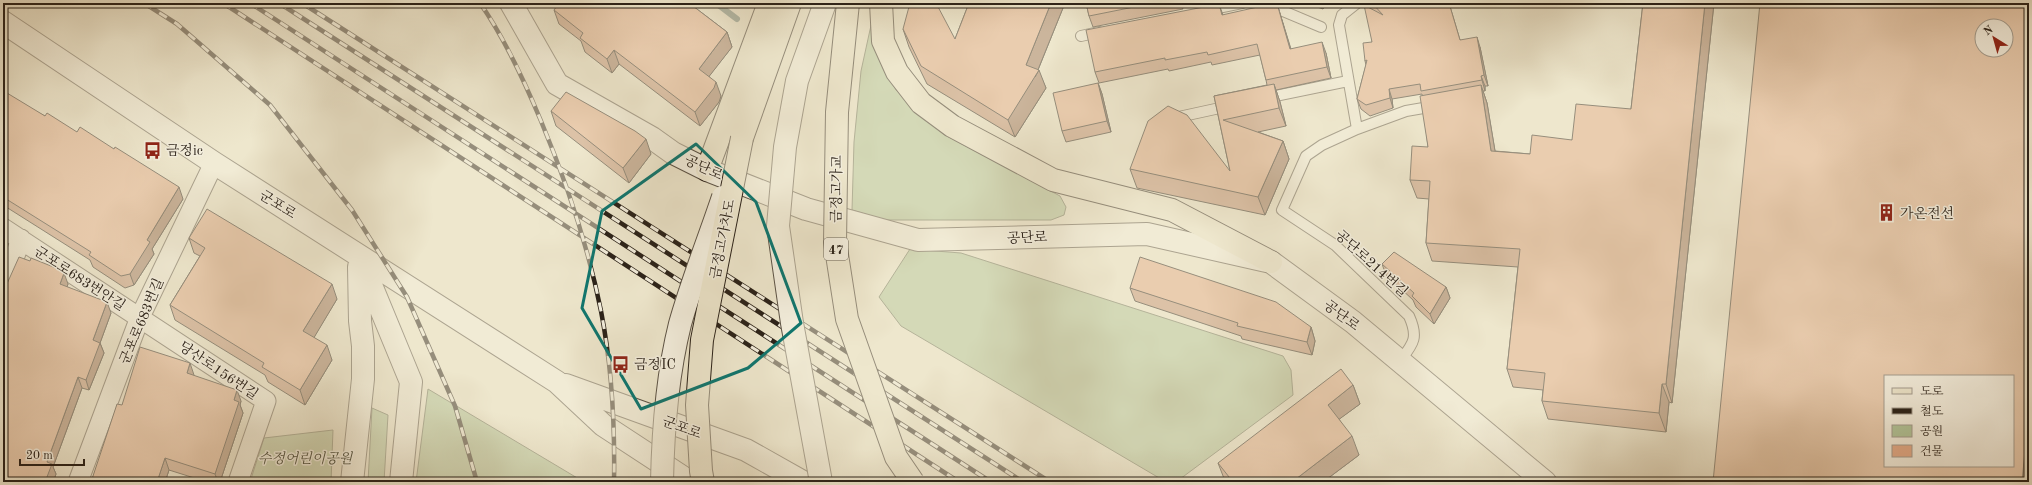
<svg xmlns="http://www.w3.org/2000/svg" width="2032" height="485" font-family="'Old Standard TT','Noto Serif KR',serif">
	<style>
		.green { fill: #b3c79c; stroke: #6f745a }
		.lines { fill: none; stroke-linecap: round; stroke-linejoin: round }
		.stream { stroke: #6d8177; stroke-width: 6 }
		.service-casing { stroke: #5c5346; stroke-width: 12 }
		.minor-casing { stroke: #5c5346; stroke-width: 21 }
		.tertiary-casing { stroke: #5c5346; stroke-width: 24 }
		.primary-casing { stroke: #2b2219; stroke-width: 24 }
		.service { stroke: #f4efde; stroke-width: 10 }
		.minor { stroke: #f4efde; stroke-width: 19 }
		.tertiary { stroke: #f4efde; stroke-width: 22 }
		.primary { stroke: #eee7cd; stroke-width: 22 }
		.rail-casing { stroke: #2b2219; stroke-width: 4.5 }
		.rail { stroke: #f4efde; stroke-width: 3; stroke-dasharray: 9; stroke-linecap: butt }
		.tertiary-bridge-casing { stroke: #5c5346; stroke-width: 24; stroke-linecap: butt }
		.primary-bridge-casing { stroke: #2b2219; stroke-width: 24; stroke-linecap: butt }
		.tertiary-bridge { stroke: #f4efde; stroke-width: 22 }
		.primary-bridge { stroke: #eee7cd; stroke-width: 22 }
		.wall { fill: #c59578; stroke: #2b2219 }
		.shaded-wall { fill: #a07961; stroke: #2b2219 }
		.building { fill: #e5ad8b; stroke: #2b2219; fill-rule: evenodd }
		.marked { fill: none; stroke: #0f766e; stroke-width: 3; stroke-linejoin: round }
		.labels { text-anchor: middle; stroke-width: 3; stroke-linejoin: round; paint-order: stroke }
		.shield { fill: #f4efde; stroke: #676054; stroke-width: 1 }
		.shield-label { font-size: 13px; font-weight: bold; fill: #2b2219 }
		.poi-label { font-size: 14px; fill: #2b2219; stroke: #f4efde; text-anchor: start }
		.street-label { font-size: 14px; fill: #2b2219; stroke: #f4efde }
		.park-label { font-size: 14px; font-style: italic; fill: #545440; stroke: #f4efde }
	</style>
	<rect width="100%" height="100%" fill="#eee7cd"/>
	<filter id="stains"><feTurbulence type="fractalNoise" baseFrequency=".005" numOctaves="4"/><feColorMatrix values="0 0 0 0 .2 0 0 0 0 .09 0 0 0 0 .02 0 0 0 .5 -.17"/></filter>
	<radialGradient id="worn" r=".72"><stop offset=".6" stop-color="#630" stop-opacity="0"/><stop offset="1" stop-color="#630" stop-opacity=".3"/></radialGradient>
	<path class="green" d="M 875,7 L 883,65 L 896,90 L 943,134 L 1060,196 L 1066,207 L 1064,215 L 1051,220 L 885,220 L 852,210 L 854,142 L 861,71 Z
		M 910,249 L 961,253 L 1283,356 L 1291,370 L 1293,395 L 1176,482 L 1166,482 L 901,326 L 879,297 Z
		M 428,389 L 584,482 L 416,482 Z
		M 372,408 L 388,415 L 384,482 L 368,482 Z
		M 333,430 L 331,482 L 250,482 L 264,438 Z"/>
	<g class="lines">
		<path class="stream" d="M 716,3 L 737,19"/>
		<defs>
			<path id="service" d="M 1264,3 L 1321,27
				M 1357,3 L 1342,15 L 1339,25 L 1357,129 L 1322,145 L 1306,156 L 1282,210 L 1335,245 L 1409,316 C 1419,338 1413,344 1400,361
				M 1208,10 L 1242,3
				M 1081,36 L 1099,32
				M 1266,98 L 1348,81
				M 1174,118 L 1229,106
				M 1357,129 L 1406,111 L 1435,106"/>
			<path id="minor" d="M 3,228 L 266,401 L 238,482
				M 3,289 L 21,239
				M 78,482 L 140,317 L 214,163"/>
			<path id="tertiary" d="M 511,3 L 557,84 L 652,138 L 673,153 L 707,170 L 806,209 L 918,240 L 1147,234 L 1271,262 L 1353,322 L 1545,482
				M 3,22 L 214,163 L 557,382 L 603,425 L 690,482
				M 359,256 L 411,382 L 401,482
				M 566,385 L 746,450 L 803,482
				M 352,482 L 363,379 L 363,346 L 360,321 L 359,267"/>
			<path id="primary" d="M 881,3 L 883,41 L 897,72 L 921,103 L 952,126 L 1053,180 L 1172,210 L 1271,262
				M 742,138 L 790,3
				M 707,170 L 769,3"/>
		</defs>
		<use href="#service" class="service-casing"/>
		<use href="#minor" class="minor-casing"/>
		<use href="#tertiary" class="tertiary-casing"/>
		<use href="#primary" class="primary-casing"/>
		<use href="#service" class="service"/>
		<use href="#minor" class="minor"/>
		<use href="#tertiary" class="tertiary"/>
		<use href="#primary" class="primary"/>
		<defs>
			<path id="rail" d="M 144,3 L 177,24 L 270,105 L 352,210 L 407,297 L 455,406 L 477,482
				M 223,3 L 959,482
				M 250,3 L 991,482
				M 279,3 L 1023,482
				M 302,3 L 1050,482
				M 480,3 C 505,39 524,80 541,121 C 566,181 588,246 601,311 C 612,367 615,425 614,482"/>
		</defs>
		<use href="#rail" class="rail-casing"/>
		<use href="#rail" class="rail"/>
		<defs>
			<path id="tertiary-bridge" d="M 662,482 C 663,429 667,376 680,324 C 692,281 709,239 723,197
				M 821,482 L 792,323 L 778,226 L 785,147 L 797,81 L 825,3"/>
			<path id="primary-bridge" d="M 848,3 L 837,112 L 835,242 L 847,319 L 896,457 L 913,482
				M 703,482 L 701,471 L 697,405 L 702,340 L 742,138"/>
		</defs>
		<use href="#tertiary-bridge" class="tertiary-bridge-casing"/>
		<use href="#primary-bridge" class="primary-bridge-casing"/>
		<use href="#tertiary-bridge" class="tertiary-bridge"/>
		<use href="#primary-bridge" class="primary-bridge"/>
	</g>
	<path class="wall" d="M 549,3 L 689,3 L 727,32 L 732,47 L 709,76 L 721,96 L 719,102 L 700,126 L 619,64 L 612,73 L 585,52 L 581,41 L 559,24 L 554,10 L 556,8 Z
		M 969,3 L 1065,3 L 1038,70 L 1046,88 L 1015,137 L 927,84 L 909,47 L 903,29 L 955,39 Z
		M 1086,3 L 1181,3 L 1183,9 L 1093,27 L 1089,16 Z
		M 1306,3 L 1326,3 L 1323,9 Z
		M 1366,3 L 1449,3 L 1460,40 L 1480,47 L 1488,86 L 1485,86 L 1485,91 L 1483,91 L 1487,103 L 1495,151 L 1530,154 L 1572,140 L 1631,109 L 1643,3 L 1714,3 L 1672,403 L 1669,402 L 1666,432 L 1548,419 L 1542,401 L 1543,390 L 1513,387 L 1507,369 L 1518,267 L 1432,261 L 1426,243 L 1429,199 L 1417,198 L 1410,180 L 1428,147 L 1422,94 L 1392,99 L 1393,108 L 1370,116 L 1361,109 L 1357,99 L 1366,65 L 1365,61 L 1372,42 L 1371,9 Z
		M 1278,7 L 1291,49 L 1326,53 L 1331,78 L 1276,90 L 1280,102 L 1286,126 L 1258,132 L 1283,141 L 1289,159 L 1265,215 L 1137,188 L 1130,169 L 1230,171 L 1214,96 L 1267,85 L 1266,80 L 1260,55 L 1212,65 L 1211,62 L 1169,71 L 1168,69 L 1099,83 L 1095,72 Z
		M 1098,83 L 1102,94 L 1111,132 L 1066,142 L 1062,131 Z
		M 3,96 L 45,116 L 183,199 L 152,249 L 154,254 L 134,285 L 125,288 L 93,267 L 90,260 L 3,205 Z
		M 551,111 L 651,154 L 629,183 L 556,126 Z
		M 189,238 L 337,299 L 314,337 L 332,360 L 305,405 L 268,382 L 265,375 L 175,320 L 170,305 L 200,256 L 194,253 Z
		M 1382,264 L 1446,287 L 1450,298 L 1434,324 L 1416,307 L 1413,300 L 1386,275 Z
		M 68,284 L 67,287 L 111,313 L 100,343 L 104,353 L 89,390 L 82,388 L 53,467 L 56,474 L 53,482 L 3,288 Z
		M 1130,288 L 1311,327 L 1315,341 L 1312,355 L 1242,339 L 1241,336 L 1135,301 Z
		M 194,375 L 194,376 L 241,401 L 240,405 L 243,413 L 220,482 L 207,482 L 169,470 L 165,482 L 91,482 L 122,405 Z
		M 1353,385 L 1360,404 L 1339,419 L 1359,455 L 1323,482 L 1226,482 L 1225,481 L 1218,463 Z"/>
	<path class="shaded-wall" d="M 1051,3 L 1065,3 L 1035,77 L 1039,70 L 1046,88 L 1015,137 L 1008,120 L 1026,65 Z
		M 1321,3 L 1326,3 L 1323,9 Z
		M 1705,3 L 1714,3 L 1672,403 L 1666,384 Z
		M 1219,4 L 1223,15 L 1222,15 Z
		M 1278,7 L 1281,17 L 1294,60 L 1290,49 Z
		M 727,32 L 732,47 L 704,83 L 699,69 Z
		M 1477,37 L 1480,47 L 1488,86 L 1484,75 Z
		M 1322,42 L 1326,53 L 1331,78 L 1327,67 Z
		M 614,50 L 619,64 L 612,73 L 607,59 Z
		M 1481,76 L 1485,86 L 1485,91 L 1482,80 Z
		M 716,82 L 721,96 L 719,102 L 700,126 L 695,112 Z
		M 1098,83 L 1102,94 L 1111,132 L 1107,121 Z
		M 1274,84 L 1280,102 L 1286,126 L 1279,108 Z
		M 1481,85 L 1487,103 L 1498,169 L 1491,151 Z
		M 1389,89 L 1392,99 L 1393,108 L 1390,98 Z
		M 646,139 L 651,154 L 629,183 L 623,168 Z
		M 1283,141 L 1289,159 L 1265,215 L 1258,197 Z
		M 179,187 L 183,199 L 152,249 L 154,254 L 134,285 L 130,274 L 147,240 Z
		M 64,273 L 68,284 L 64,295 L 60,284 Z
		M 332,284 L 337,299 L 309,346 L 303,331 Z
		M 1446,287 L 1450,298 L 1434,324 L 1430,314 Z
		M 107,302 L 111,313 L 100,343 L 104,353 L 89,390 L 86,380 L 93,340 Z
		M 1311,327 L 1315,341 L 1312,355 L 1307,342 Z
		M 327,345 L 332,360 L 305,405 L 300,390 Z
		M 190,363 L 194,375 L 191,385 L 187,373 Z
		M 78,377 L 82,388 L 53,467 L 56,474 L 53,482 L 45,482 L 47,462 Z
		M 1662,384 L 1669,402 L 1666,432 L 1659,413 Z
		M 1353,385 L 1360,404 L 1334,423 L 1328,405 Z
		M 237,390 L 241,401 L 240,405 L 243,413 L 220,482 L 218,482 L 215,474 L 234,400 Z
		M 2029,409 L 2029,482 L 2022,482 Z
		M 1352,436 L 1359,455 L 1323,482 L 1292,482 Z
		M 165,458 L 169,470 L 165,482 L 157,482 Z"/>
	<path class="building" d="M 559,3 L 689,3 L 727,32 L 699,69 L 716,82 L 714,88 L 695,112 L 614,50 L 607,59 L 580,38 L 583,33 L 554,10 Z
		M 910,3 L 936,3 L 955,39 L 969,3 L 1051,3 L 1026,65 L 1039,70 L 1008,120 L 921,66 L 903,29 Z
		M 1086,3 L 1154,3 L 1089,16 Z
		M 1372,3 L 1449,3 L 1460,40 L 1477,37 L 1484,75 L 1481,76 L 1482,80 L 1421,91 L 1420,84 L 1389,89 L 1390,98 L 1366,105 L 1357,99 L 1367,60 L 1365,61 L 1363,43 L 1372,42 L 1364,5 L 1383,15 Z
		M 1643,3 L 1705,3 L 1666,384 L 1662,384 L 1659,413 L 1542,401 L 1545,373 L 1507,369 L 1520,249 L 1426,243 L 1430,181 L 1410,180 L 1412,146 L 1428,147 L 1420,96 L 1481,85 L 1491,151 L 1530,154 L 1532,135 L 1572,140 L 1576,104 L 1631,109 Z
		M 1760,3 L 2029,3 L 2029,409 L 2022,482 L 1713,482 ZM 1982,26 L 2006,26 L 2006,50 L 1982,50 ZM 1885,376 L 2013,376 L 2013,466 L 1885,466 Z
		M 1219,4 L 1222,15 L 1271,4 L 1278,7 L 1290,49 L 1322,42 L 1327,67 L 1266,80 L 1257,44 L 1208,55 L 1207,52 L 1165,60 L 1165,58 L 1095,72 L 1086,30 Z
		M 1098,83 L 1107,121 L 1062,131 L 1053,93 Z
		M 1274,84 L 1279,108 L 1223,120 L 1283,141 L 1258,197 L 1130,169 L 1148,121 L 1168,106 L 1187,115 L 1230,171 L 1214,96 Z
		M 566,92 L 635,131 L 646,139 L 623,168 L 551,111 Z
		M 7,93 L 45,116 L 47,113 L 77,132 L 80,127 L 114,149 L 115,147 L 179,187 L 147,240 L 150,242 L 130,274 L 121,276 L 89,255 L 91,252 L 3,197 L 3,96 L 5,97 Z
		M 207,209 L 332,284 L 303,331 L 327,345 L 300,390 L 262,367 L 264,363 L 170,305 L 205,248 L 189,238 Z
		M 1394,252 L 1446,287 L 1430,314 L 1412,296 L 1414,293 L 1382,264 Z
		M 19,257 L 30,261 L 31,258 L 56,268 L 64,273 L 60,284 L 107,302 L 93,340 L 100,343 L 86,380 L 78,377 L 47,462 L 52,464 L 45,482 L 3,482 L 3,288 L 6,286 Z
		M 1140,257 L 1276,302 L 1311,327 L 1307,342 L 1237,326 L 1238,323 L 1130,288 Z
		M 140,347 L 190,363 L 187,373 L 237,390 L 234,400 L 239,402 L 215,474 L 165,458 L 157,482 L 91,482 L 117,404 L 122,405 Z
		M 1341,369 L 1353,385 L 1328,405 L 1352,436 L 1292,482 L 1233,482 L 1218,463 Z"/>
	<path d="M0 0H2032V485H0ZM 696,144 L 756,202 L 801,323 L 748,368 L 641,409 L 582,308 L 602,211 Z" fill="#eee7cd" fill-opacity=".55" fill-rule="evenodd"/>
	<path class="marked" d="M 696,144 L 756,202 L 801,323 L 748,368 L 641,409 L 582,308 L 602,211 Z"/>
	<defs>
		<symbol id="bus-bare" viewBox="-9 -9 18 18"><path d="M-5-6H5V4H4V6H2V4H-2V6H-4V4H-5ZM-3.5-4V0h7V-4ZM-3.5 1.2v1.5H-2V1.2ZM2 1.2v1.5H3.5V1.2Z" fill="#8f2418" stroke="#f4efde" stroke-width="2.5" paint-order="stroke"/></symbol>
		<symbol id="building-bare" viewBox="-9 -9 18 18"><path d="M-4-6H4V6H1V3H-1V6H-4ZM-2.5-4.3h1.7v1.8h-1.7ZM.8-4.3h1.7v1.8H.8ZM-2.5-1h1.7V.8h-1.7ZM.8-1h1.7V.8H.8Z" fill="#8f2418" stroke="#f4efde" stroke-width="2.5" paint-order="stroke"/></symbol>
	</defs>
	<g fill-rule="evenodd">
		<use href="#bus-bare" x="140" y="138" width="25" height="25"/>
		<use href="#building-bare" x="1874" y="200" width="25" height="25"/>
		<use href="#bus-bare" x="608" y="352" width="25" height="25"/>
	</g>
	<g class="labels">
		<rect class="shield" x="824" y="238" width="24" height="22" rx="3"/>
		<g class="shield-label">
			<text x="836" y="254">47</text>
		</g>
		<g class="poi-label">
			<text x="166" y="155">금정ic</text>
			<text x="1900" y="218">가온전선</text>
			<text x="634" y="369">금정IC</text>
		</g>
		<g class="street-label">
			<text transform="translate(704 167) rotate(25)" y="5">공단로</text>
			<text transform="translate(836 189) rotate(-89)" y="5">금정고가교</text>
			<text transform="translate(278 204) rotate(32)" y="5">군포로</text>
			<text transform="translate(1027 237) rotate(-2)" y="5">공단로</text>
			<text transform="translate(722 239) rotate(-79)" y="5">금정고가차도</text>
			<text transform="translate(1372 263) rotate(42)" y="5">공단로214번길</text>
			<text transform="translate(80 278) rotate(33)" y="5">군포로683번안길</text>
			<text transform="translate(1342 315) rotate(37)" y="5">공단로</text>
			<text transform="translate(141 321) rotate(-67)" y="5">군포로683번길</text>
			<text transform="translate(219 370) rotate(34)" y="5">당산로156번길</text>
			<text transform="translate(682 427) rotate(20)" y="5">군포로</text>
		</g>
		<g class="park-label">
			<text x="305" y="463">수정어린이공원</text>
		</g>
	</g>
	<rect width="2032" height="485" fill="none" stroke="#eee7cd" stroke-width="16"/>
	<rect x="4" y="4" width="2024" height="477" fill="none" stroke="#2b2219" stroke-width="2"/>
	<rect x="8" y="8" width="2016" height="469" fill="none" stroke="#2b2219"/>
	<rect x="1884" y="375" width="130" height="92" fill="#f4efde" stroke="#a49d8f"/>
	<rect x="1892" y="388" width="20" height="6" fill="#eee7cd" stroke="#a49d8f"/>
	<text x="1920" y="395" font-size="12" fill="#2b2219">도로</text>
	<rect x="1892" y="408" width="20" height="6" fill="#2b2219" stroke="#a49d8f"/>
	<text x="1920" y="415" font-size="12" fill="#2b2219">철도</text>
	<rect x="1892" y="425" width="20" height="12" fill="#b3c79c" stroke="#a49d8f"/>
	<text x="1920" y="435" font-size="12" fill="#2b2219">공원</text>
	<rect x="1892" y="445" width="20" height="12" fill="#e5ad8b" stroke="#a49d8f"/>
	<text x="1920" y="455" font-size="12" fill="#2b2219">건물</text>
	<g transform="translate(1994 38) rotate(323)"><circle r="19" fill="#f4efde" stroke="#a49d8f"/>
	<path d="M0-3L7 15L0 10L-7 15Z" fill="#8f2418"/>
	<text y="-6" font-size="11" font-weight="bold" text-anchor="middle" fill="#2b2219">N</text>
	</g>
	<path d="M20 459v6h64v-6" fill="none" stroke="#2b2219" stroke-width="2"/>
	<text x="26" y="459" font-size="12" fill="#2b2219" stroke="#f4efde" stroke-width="3" paint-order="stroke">20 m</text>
	<rect width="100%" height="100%" filter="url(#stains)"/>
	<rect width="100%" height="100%" fill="url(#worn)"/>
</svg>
